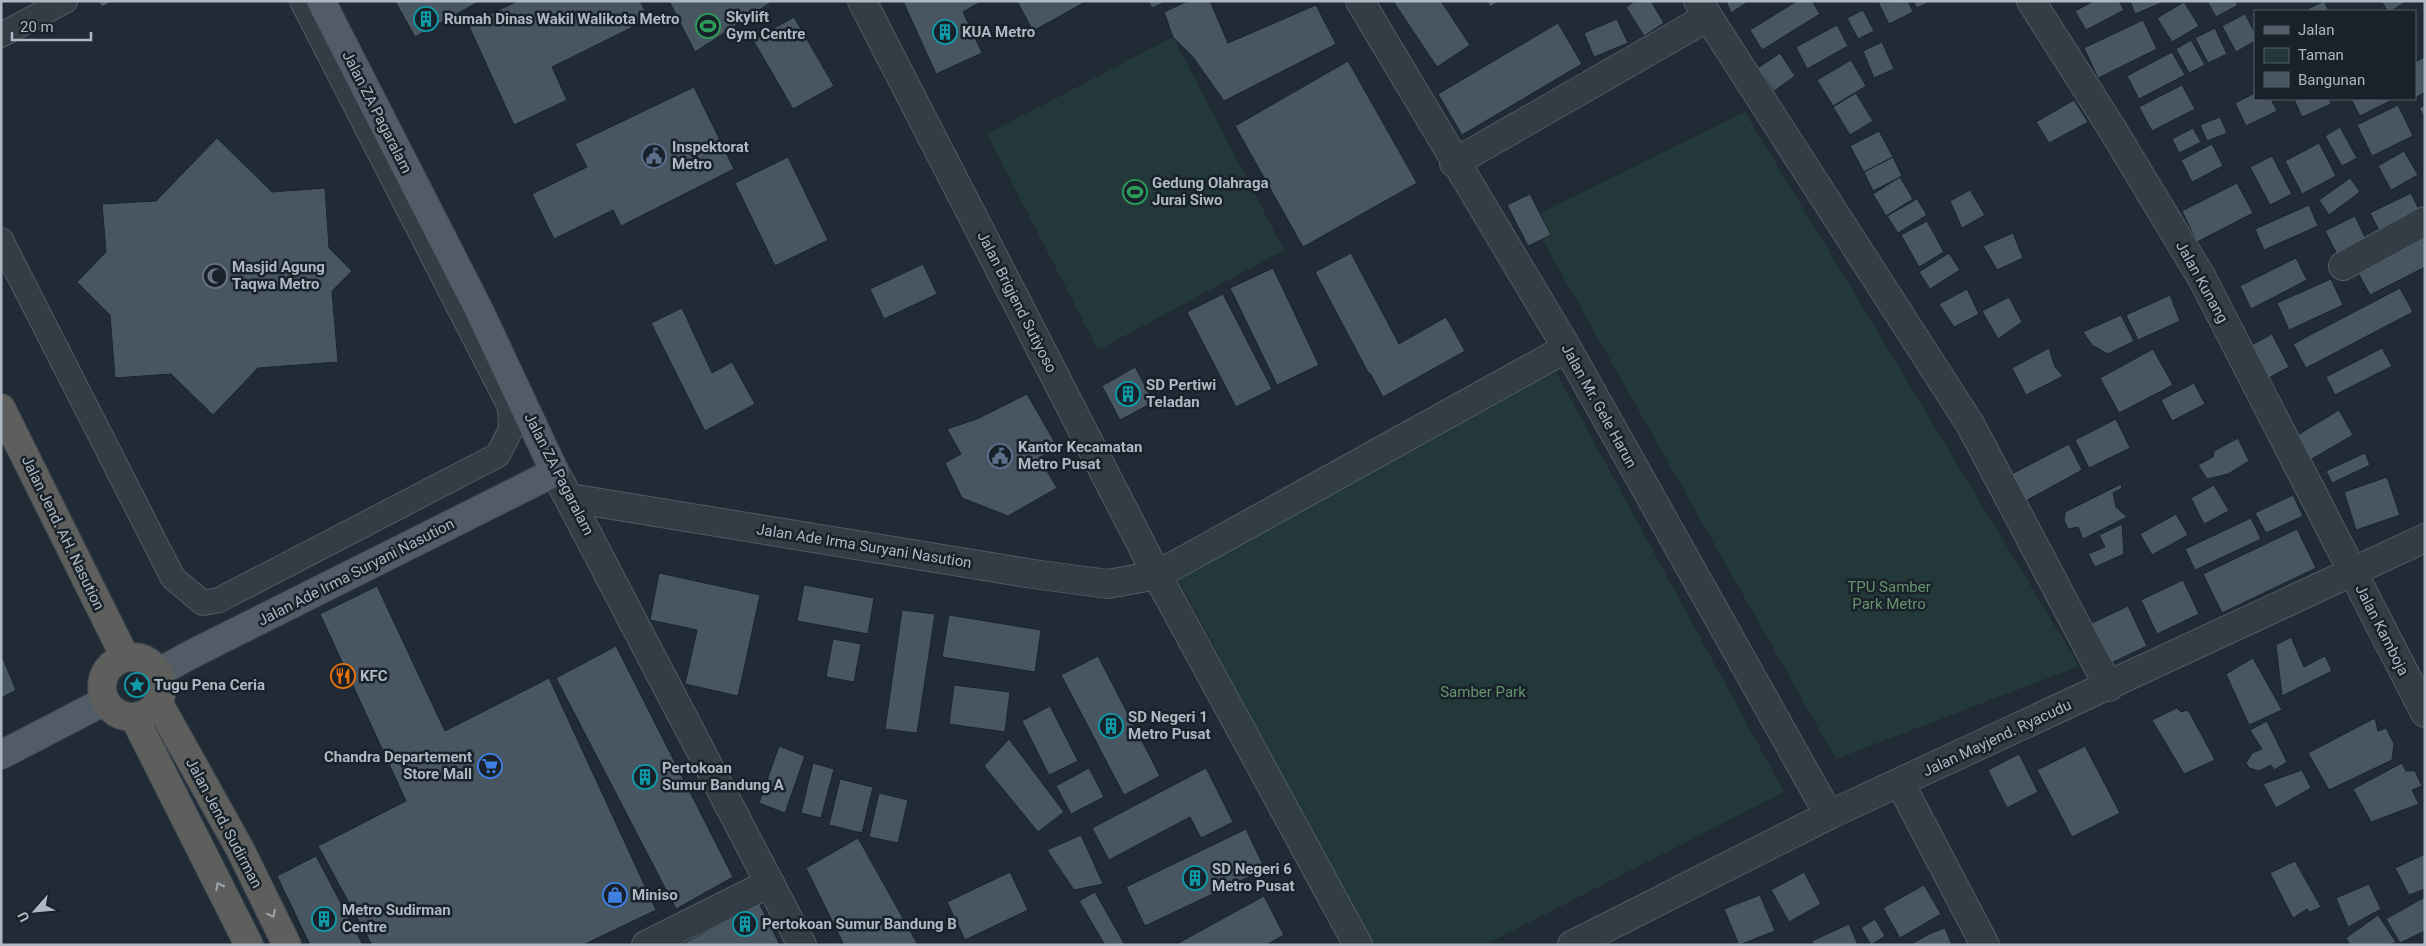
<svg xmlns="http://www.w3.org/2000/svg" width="2426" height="946" font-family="Roboto,sans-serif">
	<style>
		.green { fill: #233838 }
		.building { fill: #485662; stroke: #1b242d }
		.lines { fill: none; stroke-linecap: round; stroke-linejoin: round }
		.pedestrian-casing { stroke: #515b64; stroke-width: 26 }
		.minor-casing { stroke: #515b64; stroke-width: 30 }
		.tertiary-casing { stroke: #515b64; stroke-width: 30 }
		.primary-casing { stroke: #3d4650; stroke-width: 30 }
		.trunk-casing { stroke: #3e4851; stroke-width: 30 }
		.pedestrian { stroke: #333d46; stroke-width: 24 }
		.minor { stroke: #333d46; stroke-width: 28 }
		.tertiary { stroke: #333d46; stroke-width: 28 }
		.primary { stroke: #515c67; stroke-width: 28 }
		.trunk { stroke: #5e5e5c; stroke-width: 28 }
		.oneway { stroke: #9da6ae }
		.labels { text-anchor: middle; stroke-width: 5; stroke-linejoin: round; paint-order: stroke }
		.poi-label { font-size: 15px; font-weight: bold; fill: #adb8c3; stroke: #19222b; text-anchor: start }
		.street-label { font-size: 15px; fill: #adb8c3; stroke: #19222b }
		.park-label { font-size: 15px; fill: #66936c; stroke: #19222b }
	</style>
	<rect width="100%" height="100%" fill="#202b36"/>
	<path class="green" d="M 1173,37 L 1284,250 L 1098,350 L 987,134 Z
		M 1745,112 L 2079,666 L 1836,759 L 1530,218 Z
		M 1556,372 L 1784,792 L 1485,945 L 1370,945 L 1176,574 Z"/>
	<path class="building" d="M 98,1 L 113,1 L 102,7 Z
		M 395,1 L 480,1 L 415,37 Z
		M 518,1 L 640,1 L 649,19 L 552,67 L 567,100 L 514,125 L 468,24 Z
		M 669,1 L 773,1 L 695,52 Z
		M 903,1 L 982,1 L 963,12 L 982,53 L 936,74 Z
		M 1017,1 L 1087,1 L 1033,31 Z
		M 1148,1 L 1167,1 L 1152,8 Z
		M 1188,1 L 1210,1 L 1228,43 L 1316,5 L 1336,44 L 1224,101 L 1193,57 L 1173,37 L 1164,12 Z
		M 1393,1 L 1441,1 L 1470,45 L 1437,67 Z
		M 1487,1 L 1500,1 L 1490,7 Z
		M 1635,1 L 1651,1 L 1664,23 L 1644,36 L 1626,7 Z
		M 1726,1 L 1749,1 L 1731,13 Z
		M 1797,1 L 1812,1 L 1820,14 L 1762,50 L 1750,30 Z
		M 1908,1 L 1913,12 L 1889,24 L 1878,2 Z
		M 1913,1 L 1931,1 L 1917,8 Z
		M 2094,1 L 2119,1 L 2124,10 L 2086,30 L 2075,11 Z
		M 2130,1 L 2166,1 L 2135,14 Z
		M 2207,1 L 2235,1 L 2238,5 L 2216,17 Z
		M 2324,1 L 2329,11 L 2304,11 Z
		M 2381,1 L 2407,1 L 2391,11 L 2388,11 Z
		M 2184,2 L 2199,26 L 2172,42 L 2157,18 Z
		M 1863,10 L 1874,31 L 1858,39 L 1847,18 Z
		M 2245,14 L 2255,33 L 2255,41 L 2236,52 L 2222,26 Z
		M 794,17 L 834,86 L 793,109 L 753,40 Z
		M 1617,19 L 1628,43 L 1594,57 L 1584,33 Z
		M 2143,20 L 2157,49 L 2098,78 L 2084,48 Z
		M 1558,23 L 1582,64 L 1462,135 L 1438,94 Z
		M 1837,25 L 1848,46 L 1807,69 L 1796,47 Z
		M 2215,28 L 2227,54 L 2208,63 L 2195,38 Z
		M 2191,40 L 2205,65 L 2189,73 L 2176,49 Z
		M 1882,42 L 1894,69 L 1874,78 L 1863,51 Z
		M 2172,52 L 2185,75 L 2139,99 L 2127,76 Z
		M 1780,53 L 1795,76 L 1774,91 L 1758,68 Z
		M 2425,57 L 2425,92 L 2415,98 L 2415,62 Z
		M 1851,60 L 1866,86 L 1833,106 L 1817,80 Z
		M 1348,61 L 1417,183 L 1303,247 L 1235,126 Z
		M 2182,85 L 2195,109 L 2152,131 L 2139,107 Z
		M 694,87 L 734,169 L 621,226 L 613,210 L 554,239 L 532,194 L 587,167 L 575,144 Z
		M 1856,93 L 1873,121 L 1850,135 L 1833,107 Z
		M 2255,93 L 2255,99 L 2271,99 L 2277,111 L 2246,126 L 2235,103 Z
		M 2294,99 L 2329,99 L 2331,104 L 2302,117 Z
		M 2351,99 L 2394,99 L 2360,116 Z
		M 2074,100 L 2088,122 L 2049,143 L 2036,122 Z
		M 2398,105 L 2413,136 L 2372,156 L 2357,125 Z
		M 2425,105 L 2425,118 L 2419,108 Z
		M 2220,117 L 2227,133 L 2207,141 L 2200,125 Z
		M 2340,127 L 2357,158 L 2342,166 L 2325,136 Z
		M 2193,128 L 2201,142 L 2179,153 L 2172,139 Z
		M 1879,131 L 1893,157 L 1864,172 L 1850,146 Z
		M 217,138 L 272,192 L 325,188 L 329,248 L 352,271 L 332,291 L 338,362 L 258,368 L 213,415 L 171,374 L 115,378 L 110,315 L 77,282 L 106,252 L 102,204 L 156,201 Z
		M 2319,143 L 2336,176 L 2302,194 L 2285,161 Z
		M 2212,144 L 2223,166 L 2192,182 L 2181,160 Z
		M 2404,151 L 2418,175 L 2391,190 L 2378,166 Z
		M 2272,156 L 2292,194 L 2270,205 L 2250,167 Z
		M 788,157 L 828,240 L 775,266 L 735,183 Z
		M 1893,157 L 1902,176 L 1873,191 L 1864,172 Z
		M 1900,177 L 1913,199 L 1886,216 L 1873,194 Z
		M 2350,178 L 2360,192 L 2329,215 L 2319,200 Z
		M 2237,183 L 2253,213 L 2197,242 L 2182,211 Z
		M 1970,190 L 1985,215 L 1962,228 L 1950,201 Z
		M 2411,193 L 2421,214 L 2381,234 L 2370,213 Z
		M 1530,194 L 1551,235 L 1528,246 L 1507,205 Z
		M 1917,199 L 1927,215 L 1898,233 L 1887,216 Z
		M 2309,205 L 2318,226 L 2264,250 L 2255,229 Z
		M 2355,216 L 2369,246 L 2340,260 L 2325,231 Z
		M 1927,221 L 1944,252 L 1919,267 L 1901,235 Z
		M 2425,228 L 2425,267 L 2370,295 L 2354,265 Z
		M 2013,233 L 2023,258 L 1997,270 L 1983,246 Z
		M 1351,253 L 1399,344 L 1446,317 L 1465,351 L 1383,397 L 1370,373 L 1369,374 L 1315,272 Z
		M 1949,253 L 1960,270 L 1930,289 L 1919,272 Z
		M 2296,258 L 2307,280 L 2251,309 L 2240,286 Z
		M 923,264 L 937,294 L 884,319 L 870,289 Z
		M 1273,268 L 1319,365 L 1277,385 L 1230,288 Z
		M 2331,279 L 2343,305 L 2289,330 L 2277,303 Z
		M 2400,288 L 2413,312 L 2306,368 L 2293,344 Z
		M 1967,289 L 1979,314 L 1954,327 L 1939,304 Z
		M 1223,294 L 1272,389 L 1236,407 L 1187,312 Z
		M 2170,295 L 2180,321 L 2138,340 L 2126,315 Z
		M 2009,297 L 2022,322 L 1998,339 L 1982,311 Z
		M 682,308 L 712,373 L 732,362 L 755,404 L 705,431 L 651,323 Z
		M 2121,315 L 2134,341 L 2108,354 L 2092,345 L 2083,332 Z
		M 2272,334 L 2289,367 L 2263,381 L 2246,348 Z
		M 2049,348 L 2055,367 L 2063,376 L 2026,395 L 2012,368 Z
		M 2382,348 L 2392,366 L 2335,395 L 2326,377 Z
		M 2153,349 L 2173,385 L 2119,413 L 2100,378 Z
		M 1135,367 L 1154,402 L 1120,420 L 1102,386 Z
		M 2194,383 L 2205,404 L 2172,421 L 2161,400 Z
		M 1027,394 L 1058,448 L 1039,458 L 1057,488 L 1008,516 L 962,498 L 945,463 L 961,454 L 947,429 L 977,419 Z
		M 2339,410 L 2353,435 L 2310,460 L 2296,436 Z
		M 2116,419 L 2130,448 L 2089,468 L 2075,440 Z
		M 2238,438 L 2249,461 L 2228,474 L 2207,479 L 2198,465 L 2213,457 L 2214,451 Z
		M 2069,444 L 2082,470 L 2022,503 L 2008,476 Z
		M 2365,453 L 2370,465 L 2332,483 L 2326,471 Z
		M 2387,477 L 2400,515 L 2356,530 L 2344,492 Z
		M 2121,484 L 2122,488 L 2113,493 L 2116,507 L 2127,517 L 2083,539 L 2078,527 L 2068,529 L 2064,520 L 2065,512 Z
		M 2214,485 L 2229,511 L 2204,524 L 2191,498 Z
		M 2293,495 L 2303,516 L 2266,533 L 2255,513 Z
		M 2176,514 L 2188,535 L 2152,555 L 2140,534 Z
		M 2251,518 L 2261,539 L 2195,570 L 2185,549 Z
		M 2122,524 L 2124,554 L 2095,567 L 2088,554 L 2105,547 L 2099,535 Z
		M 2297,529 L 2316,568 L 2222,613 L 2203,574 Z
		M 659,573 L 760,595 L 738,696 L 685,684 L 697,630 L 650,620 Z
		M 2183,580 L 2199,614 L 2157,634 L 2141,600 Z
		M 804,585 L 874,598 L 868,634 L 797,621 Z
		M 377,586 L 445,731 L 549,678 L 656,910 L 583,945 L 372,945 L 318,846 L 406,801 L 320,614 Z
		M 2128,606 L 2147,646 L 2109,664 L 2090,624 Z
		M 902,610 L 935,614 L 917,733 L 885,729 Z
		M 949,615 L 1041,630 L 1035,672 L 942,657 Z
		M 2291,637 L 2304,667 L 2325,656 L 2332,671 L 2282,696 L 2276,645 Z
		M 833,639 L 861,644 L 854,682 L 826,677 Z
		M 616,646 L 733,877 L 676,909 L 556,678 Z
		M 1,654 L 16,690 L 1,698 Z
		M 1098,656 L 1160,776 L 1124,795 L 1061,675 Z
		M 2253,658 L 2282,710 L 2249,725 L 2226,674 Z
		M 954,685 L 1010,692 L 1005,732 L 949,724 Z
		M 1050,706 L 1078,761 L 1049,775 L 1022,721 Z
		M 2177,708 L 2181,712 L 2188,710 L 2215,760 L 2184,774 L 2152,720 Z
		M 2375,718 L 2378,731 L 2386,728 L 2394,744 L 2392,760 L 2329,790 L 2308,753 Z
		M 2267,721 L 2287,762 L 2274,770 L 2271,765 L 2259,771 L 2249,768 L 2246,763 L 2252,753 L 2262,749 L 2250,730 Z
		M 1009,739 L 1064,812 L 1038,832 L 984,766 Z
		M 779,746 L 805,756 L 785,813 L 759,803 Z
		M 2085,746 L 2120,813 L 2072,837 L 2037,770 Z
		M 2019,754 L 2038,792 L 2007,808 L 1988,770 Z
		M 813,763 L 834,769 L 821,818 L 801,813 Z
		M 2402,763 L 2406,771 L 2415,771 L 2422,786 L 2412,790 L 2419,804 L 2371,822 L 2353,789 Z
		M 1089,768 L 1104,797 L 1071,814 L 1056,786 Z
		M 1206,768 L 1233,822 L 1201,838 L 1190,817 L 1109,860 L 1092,828 Z
		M 2302,770 L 2311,788 L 2276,808 L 2263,784 Z
		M 840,779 L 873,787 L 862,833 L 829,825 Z
		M 879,793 L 908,800 L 898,843 L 869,837 Z
		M 1246,829 L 1265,869 L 1145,926 L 1126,887 Z
		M 1081,835 L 1103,884 L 1074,890 L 1047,850 Z
		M 858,838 L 918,945 L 844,945 L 806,868 Z
		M 2425,854 L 2425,889 L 2409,895 L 2395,868 Z
		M 316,856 L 363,945 L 310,945 L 277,876 Z
		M 2295,861 L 2321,907 L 2310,912 L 2307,909 L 2293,918 L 2270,873 Z
		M 1010,872 L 1028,910 L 965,940 L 947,902 Z
		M 1804,872 L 1821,904 L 1789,922 L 1771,890 Z
		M 2369,884 L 2381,909 L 2348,927 L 2336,898 Z
		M 1924,885 L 1941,914 L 1900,938 L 1883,908 Z
		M 1095,892 L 1125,945 L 1105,945 L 1079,901 Z
		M 1760,895 L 1775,931 L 1739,945 L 1724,909 Z
		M 1264,896 L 1284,935 L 1266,945 L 1175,945 Z
		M 2425,897 L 2425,931 L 2400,943 L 2386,919 Z
		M 759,903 L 780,945 L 681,945 Z
		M 2378,915 L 2396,942 L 2390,945 L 2350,945 L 2346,938 Z
		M 1875,919 L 1885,936 L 1871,945 L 1861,928 Z
		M 1849,924 L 1858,945 L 1813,945 L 1812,941 Z
		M 1945,928 L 1952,945 L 1910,945 L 1929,934 Z"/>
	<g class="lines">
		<defs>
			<path id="pedestrian" d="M 1,35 L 65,1
				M 1,240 L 173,578 L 203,603 L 219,600 L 498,455 L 511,429 L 510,407 L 302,1"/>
			<path id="minor" d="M 862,1 L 1157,575 L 1358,945
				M 1360,1 L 1567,348 L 1829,815
				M 1698,1 L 1970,424 L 2109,687
				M 2031,1 L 2111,127 L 2202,278 L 2425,713
				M 1454,163 L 1708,17
				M 2343,266 L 2425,221
				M 570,498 L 1033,574 L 1108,584 L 1157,575 L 1567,348
				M 1900,783 L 1985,945
				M 646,945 L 770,883
				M 1572,945 L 1829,815 L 2425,538"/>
			<path id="tertiary" d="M 555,472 L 802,945"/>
			<path id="primary" d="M 158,673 L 186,657 L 555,472 L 478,308 L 321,1
				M 1,755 L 105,701"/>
			<path id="trunk" d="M 1,408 L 125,657
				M102 687a30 30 0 1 1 60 0a30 30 0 1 1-60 0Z
				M 158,702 L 240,849 L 287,945
				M 134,717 L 249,945"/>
		</defs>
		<use href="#pedestrian" class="pedestrian-casing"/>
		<use href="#minor" class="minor-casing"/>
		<use href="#tertiary" class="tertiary-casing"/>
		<use href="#primary" class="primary-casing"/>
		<use href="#trunk" class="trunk-casing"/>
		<use href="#pedestrian" class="pedestrian"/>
		<use href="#minor" class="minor"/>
		<use href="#tertiary" class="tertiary"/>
		<use href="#primary" class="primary"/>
		<use href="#trunk" class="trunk"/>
	</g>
	<defs><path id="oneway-chevron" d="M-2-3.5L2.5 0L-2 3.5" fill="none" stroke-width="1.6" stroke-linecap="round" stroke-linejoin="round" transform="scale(1.25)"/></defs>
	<g class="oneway">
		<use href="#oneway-chevron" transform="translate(219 886) rotate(-117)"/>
		<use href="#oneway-chevron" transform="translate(272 914) rotate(64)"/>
	</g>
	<defs>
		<symbol id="building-ring" viewBox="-11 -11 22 22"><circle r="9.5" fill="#19222b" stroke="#0f9aa8" stroke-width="1.5"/><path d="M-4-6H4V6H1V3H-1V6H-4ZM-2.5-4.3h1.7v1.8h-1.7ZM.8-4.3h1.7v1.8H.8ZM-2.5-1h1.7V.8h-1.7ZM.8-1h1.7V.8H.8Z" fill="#0f9aa8"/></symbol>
		<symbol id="stadium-ring" viewBox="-11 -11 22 22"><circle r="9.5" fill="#19222b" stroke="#2e9e5b" stroke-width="1.5"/><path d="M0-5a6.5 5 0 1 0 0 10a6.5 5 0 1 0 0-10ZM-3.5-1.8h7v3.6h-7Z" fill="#2e9e5b"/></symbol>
		<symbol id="civic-ring" viewBox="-11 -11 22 22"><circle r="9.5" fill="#19222b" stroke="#5c6f8a" stroke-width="1.5"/><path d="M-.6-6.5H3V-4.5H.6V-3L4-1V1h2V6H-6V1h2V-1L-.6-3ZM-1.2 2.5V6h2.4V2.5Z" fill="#5c6f8a"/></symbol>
		<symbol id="mosque-ring" viewBox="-11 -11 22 22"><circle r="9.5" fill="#19222b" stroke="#6b7280" stroke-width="1.5"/><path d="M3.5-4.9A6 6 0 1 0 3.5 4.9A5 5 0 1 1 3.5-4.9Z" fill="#6b7280"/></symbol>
		<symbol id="restaurant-ring" viewBox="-11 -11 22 22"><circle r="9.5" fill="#19222b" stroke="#e8710a" stroke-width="1.5"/><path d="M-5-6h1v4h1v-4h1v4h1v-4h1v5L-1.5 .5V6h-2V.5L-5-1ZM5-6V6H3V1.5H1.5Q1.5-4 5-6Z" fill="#e8710a"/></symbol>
		<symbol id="sight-ring" viewBox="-11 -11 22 22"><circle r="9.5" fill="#19222b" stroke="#0f9aa8" stroke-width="1.5"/><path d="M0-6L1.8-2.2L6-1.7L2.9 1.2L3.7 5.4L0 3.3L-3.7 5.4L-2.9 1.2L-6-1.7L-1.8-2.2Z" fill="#0f9aa8"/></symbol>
		<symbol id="supermarket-ring" viewBox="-11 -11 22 22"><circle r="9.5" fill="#19222b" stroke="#3f7fe0" stroke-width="1.5"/><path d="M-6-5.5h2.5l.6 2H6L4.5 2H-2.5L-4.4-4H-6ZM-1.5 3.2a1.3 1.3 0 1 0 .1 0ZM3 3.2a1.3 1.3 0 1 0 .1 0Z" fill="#3f7fe0"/></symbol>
		<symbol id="shop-ring" viewBox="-11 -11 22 22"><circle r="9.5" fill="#19222b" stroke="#3f7fe0" stroke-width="1.5"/><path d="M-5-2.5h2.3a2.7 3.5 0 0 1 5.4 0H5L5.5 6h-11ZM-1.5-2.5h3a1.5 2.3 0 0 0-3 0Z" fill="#3f7fe0"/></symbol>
	</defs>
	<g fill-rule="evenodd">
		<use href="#building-ring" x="412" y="5" width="28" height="28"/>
		<use href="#stadium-ring" x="694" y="12" width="28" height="28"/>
		<use href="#building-ring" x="931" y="18" width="28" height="28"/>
		<use href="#civic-ring" x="640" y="142" width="28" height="28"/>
		<use href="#stadium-ring" x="1121" y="178" width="28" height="28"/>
		<use href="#mosque-ring" x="201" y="262" width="28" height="28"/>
		<use href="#building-ring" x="1114" y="380" width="28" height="28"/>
		<use href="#civic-ring" x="986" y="442" width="28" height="28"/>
		<use href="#restaurant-ring" x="329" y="662" width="28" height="28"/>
		<use href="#sight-ring" x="123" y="671" width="28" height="28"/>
		<use href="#building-ring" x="1097" y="712" width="28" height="28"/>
		<use href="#supermarket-ring" x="476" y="752" width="28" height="28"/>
		<use href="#building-ring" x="631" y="763" width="28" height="28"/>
		<use href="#building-ring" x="1181" y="864" width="28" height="28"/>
		<use href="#shop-ring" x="601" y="881" width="28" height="28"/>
		<use href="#building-ring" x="310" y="905" width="28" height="28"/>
		<use href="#building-ring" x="731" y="910" width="28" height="28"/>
	</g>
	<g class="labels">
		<g class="poi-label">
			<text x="726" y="22">Skylift<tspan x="726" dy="17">Gym Centre</tspan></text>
			<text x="444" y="24">Rumah Dinas Wakil Walikota Metro</text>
			<text x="962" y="37">KUA Metro</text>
			<text x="672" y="152">Inspektorat<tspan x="672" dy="17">Metro</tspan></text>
			<text x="1152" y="188">Gedung Olahraga<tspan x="1152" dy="17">Jurai Siwo</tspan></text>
			<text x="232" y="272">Masjid Agung<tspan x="232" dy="17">Taqwa Metro</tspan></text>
			<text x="1146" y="390">SD Pertiwi<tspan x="1146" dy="17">Teladan</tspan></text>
			<text x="1018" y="452">Kantor Kecamatan<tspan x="1018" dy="17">Metro Pusat</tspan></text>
			<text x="360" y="681">KFC</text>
			<text x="154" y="690">Tugu Pena Ceria</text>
			<text x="1128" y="722">SD Negeri 1<tspan x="1128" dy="17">Metro Pusat</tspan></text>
			<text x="472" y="762" text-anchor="end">Chandra Departement<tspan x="472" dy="17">Store Mall</tspan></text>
			<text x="662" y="773">Pertokoan<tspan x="662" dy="17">Sumur Bandung A</tspan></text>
			<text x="1212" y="874">SD Negeri 6<tspan x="1212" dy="17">Metro Pusat</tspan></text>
			<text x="632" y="900">Miniso</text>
			<text x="342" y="915">Metro Sudirman<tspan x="342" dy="17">Centre</tspan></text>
			<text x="762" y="929">Pertokoan Sumur Bandung B</text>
		</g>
		<g class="street-label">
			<text transform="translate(377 112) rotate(63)" y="5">Jalan ZA Pagaralam</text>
			<text transform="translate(2202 282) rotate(61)" y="5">Jalan Kunang</text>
			<text transform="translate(1017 302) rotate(63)" y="5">Jalan Brigjend Sutiyoso</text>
			<text transform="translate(1599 406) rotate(61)" y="5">Jalan Mr. Gele Harun</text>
			<text transform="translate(559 474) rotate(63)" y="5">Jalan ZA Pagaralam</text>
			<text transform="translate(63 533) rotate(64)" y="5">Jalan Jend. AH. Nasution</text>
			<text transform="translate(864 546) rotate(9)" y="5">Jalan Ade Irma Suryani Nasution</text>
			<text transform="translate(356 572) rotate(-27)" y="5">Jalan Ade Irma Suryani Nasution</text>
			<text transform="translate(2382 630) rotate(63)" y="5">Jalan Kamboja</text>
			<text transform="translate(1997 738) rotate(-25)" y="5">Jalan Mayjend. Ryacudu</text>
			<text transform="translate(224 823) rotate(62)" y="5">Jalan Jend. Sudirman</text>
		</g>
		<g class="park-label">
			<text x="1889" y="592">TPU Samber<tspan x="1889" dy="17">Park Metro</tspan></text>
			<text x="1483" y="697">Samber Park</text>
		</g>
	</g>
	<rect width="2426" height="946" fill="none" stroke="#adb8c3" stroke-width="5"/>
	<rect x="2254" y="10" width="162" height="90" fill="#19222b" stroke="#545e68"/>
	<rect x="2264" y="26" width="25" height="8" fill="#515c67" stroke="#545e68"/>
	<text x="2298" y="35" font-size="15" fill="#adb8c3">Jalan</text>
	<rect x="2264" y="48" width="25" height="15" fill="#233838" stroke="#545e68"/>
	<text x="2298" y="60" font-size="15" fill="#adb8c3">Taman</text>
	<rect x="2264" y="72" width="25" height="15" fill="#485662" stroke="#545e68"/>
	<text x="2298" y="85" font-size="15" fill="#adb8c3">Bangunan</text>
	<g transform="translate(35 911) rotate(243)" stroke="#19222b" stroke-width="4" paint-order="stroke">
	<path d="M0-4L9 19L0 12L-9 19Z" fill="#adb8c3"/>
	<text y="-8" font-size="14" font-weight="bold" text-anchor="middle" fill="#adb8c3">U</text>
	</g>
	<path d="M12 32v8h79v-8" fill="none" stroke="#adb8c3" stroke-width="2.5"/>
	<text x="20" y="32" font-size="15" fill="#adb8c3" stroke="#19222b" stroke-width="4" paint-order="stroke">20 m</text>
</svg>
